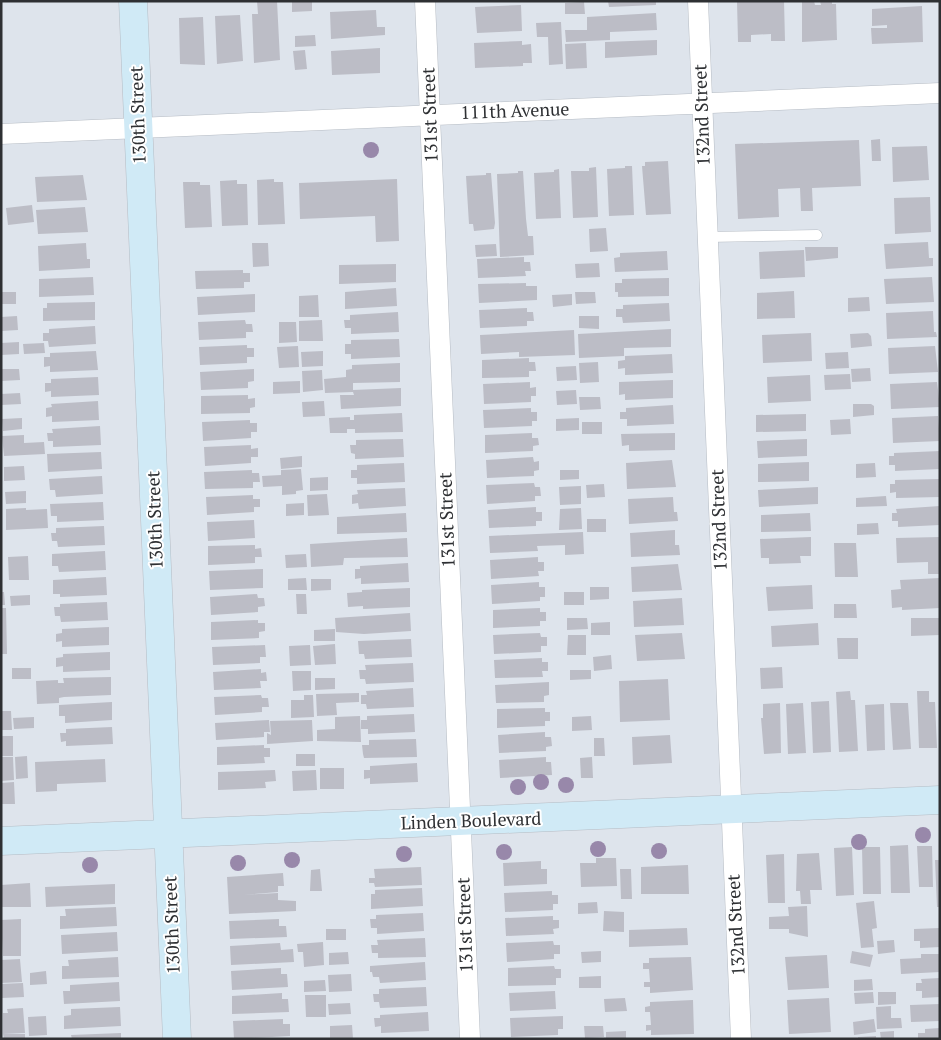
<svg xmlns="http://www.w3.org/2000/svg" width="941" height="1040" font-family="'PT Serif',serif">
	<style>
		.building { fill: #bcbdc6 }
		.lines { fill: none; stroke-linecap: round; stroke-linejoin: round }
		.lane-casing { stroke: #b6bcc4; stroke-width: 11 }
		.street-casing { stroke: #b6bcc4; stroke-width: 21 }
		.secondary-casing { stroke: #b6bcc4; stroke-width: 29 }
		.lane { stroke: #fff; stroke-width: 10 }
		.street { stroke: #fff; stroke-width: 20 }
		.secondary { stroke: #d0eaf6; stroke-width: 28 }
		.tree { fill: #9888aa }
		.labels { text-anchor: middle; stroke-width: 4; stroke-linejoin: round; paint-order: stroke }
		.street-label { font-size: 18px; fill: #2e3033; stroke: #fff }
	</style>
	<rect width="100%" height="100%" fill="#dee4ec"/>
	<path class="building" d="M 257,1 L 277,1 L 280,60 L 254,63 L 252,14 L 258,14 Z
		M 292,1 L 312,1 L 312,11 L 292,12 Z
		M 608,1 L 656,1 L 656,5 L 609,7 Z
		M 737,1 L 784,1 L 785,41 L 771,41 L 771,34 L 751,35 L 751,42 L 738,42 Z
		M 802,1 L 814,1 L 815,5 L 821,5 L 820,1 L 832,1 L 832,4 L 836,4 L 837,40 L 802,42 Z
		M 584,2 L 585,14 L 565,14 L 565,3 Z
		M 521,5 L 522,31 L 477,33 L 475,7 Z
		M 922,6 L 923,42 L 872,44 L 871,28 L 887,28 L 887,25 L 872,26 L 872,9 Z
		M 376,10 L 377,27 L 385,27 L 385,35 L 331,39 L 330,12 Z
		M 656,13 L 657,30 L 610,32 L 610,40 L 566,42 L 565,30 L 587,30 L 587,17 Z
		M 240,15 L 243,61 L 217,64 L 215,16 Z
		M 203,17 L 205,65 L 180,64 L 179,18 Z
		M 561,22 L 563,64 L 549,65 L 548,37 L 537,37 L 536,23 Z
		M 315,35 L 316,46 L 295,47 L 295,36 Z
		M 657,40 L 657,55 L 605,58 L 605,42 Z
		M 522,41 L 522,45 L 531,44 L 532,63 L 523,63 L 523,66 L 475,68 L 474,43 Z
		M 586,43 L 587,68 L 566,69 L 565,44 Z
		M 380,48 L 380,73 L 332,75 L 331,51 Z
		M 305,50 L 307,69 L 295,70 L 293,51 Z
		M 880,139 L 881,161 L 872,161 L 871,140 Z
		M 859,140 L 861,186 L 812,188 L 813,211 L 801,211 L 800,188 L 778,189 L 779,217 L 738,219 L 735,144 Z
		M 927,146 L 929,180 L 893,182 L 892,147 Z
		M 668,161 L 671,214 L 646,215 L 642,166 L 645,166 L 645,162 Z
		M 625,166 L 632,166 L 634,215 L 609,216 L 607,169 L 625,168 Z
		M 596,167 L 598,217 L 573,218 L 571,171 L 589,171 L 589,168 Z
		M 559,169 L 561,218 L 536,219 L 534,173 L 554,172 L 554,170 Z
		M 518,171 L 523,171 L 526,219 L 528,236 L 533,236 L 534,255 L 500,257 L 497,174 L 518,173 Z
		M 486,173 L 491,173 L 495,223 L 494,229 L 474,231 L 473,224 L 469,224 L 466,176 L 486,175 Z
		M 83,175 L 87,200 L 37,202 L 35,177 Z
		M 274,179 L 274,182 L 283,182 L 285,224 L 258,225 L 257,180 Z
		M 397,179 L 399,241 L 376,242 L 375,216 L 300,219 L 299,183 Z
		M 237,180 L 237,184 L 247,184 L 248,225 L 222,226 L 220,181 Z
		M 183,182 L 200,182 L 200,185 L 210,185 L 212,227 L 185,228 Z
		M 930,197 L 931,232 L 895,234 L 894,198 Z
		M 32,205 L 34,222 L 8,225 L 6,208 Z
		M 85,207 L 88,232 L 38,234 L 36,210 Z
		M 606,228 L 608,251 L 590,252 L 589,229 Z
		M 928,242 L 929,258 L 933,258 L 933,266 L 886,269 L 884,244 Z
		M 86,243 L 87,259 L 90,259 L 90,268 L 39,271 L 38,246 Z
		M 252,243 L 268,243 L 269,266 L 253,267 Z
		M 496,244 L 497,256 L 476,257 L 475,245 Z
		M 805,247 L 838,247 L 838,258 L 806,261 Z
		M 804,250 L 805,277 L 760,279 L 759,252 Z
		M 667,251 L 668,270 L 615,272 L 614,258 L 620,257 L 620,253 Z
		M 524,257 L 524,262 L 530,262 L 531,271 L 525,271 L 526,276 L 478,278 L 477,259 Z
		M 599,263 L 600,277 L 576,278 L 575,264 Z
		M 396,264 L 396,282 L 339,284 L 339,265 Z
		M 243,270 L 243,273 L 250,273 L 250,282 L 244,282 L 244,288 L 196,289 L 195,271 Z
		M 93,277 L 94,295 L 39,297 L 39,279 Z
		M 932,277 L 934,302 L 886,304 L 884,279 Z
		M 669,278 L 669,296 L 618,297 L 618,292 L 615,292 L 615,283 L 622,283 L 622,279 Z
		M 526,283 L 526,286 L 537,286 L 537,300 L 479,303 L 478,284 Z
		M 396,288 L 397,306 L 345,309 L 345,292 Z
		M 794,291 L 795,318 L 757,319 L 757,293 Z
		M 1,292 L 16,292 L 16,304 L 1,304 Z
		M 575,292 L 595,292 L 596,303 L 576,304 Z
		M 255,294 L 255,312 L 198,315 L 197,297 Z
		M 572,294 L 572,305 L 553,307 L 552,295 Z
		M 318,295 L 319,317 L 299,317 L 299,296 Z
		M 869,297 L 870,311 L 848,312 L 848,298 Z
		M 95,302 L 95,320 L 43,321 L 43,308 L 47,308 L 47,303 Z
		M 669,303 L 670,321 L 623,323 L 622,317 L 616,317 L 616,309 L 623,309 L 623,305 Z
		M 527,308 L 527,312 L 533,312 L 534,321 L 527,321 L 527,326 L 480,328 L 479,310 Z
		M 933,311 L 934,332 L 936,332 L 937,337 L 887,339 L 886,313 Z
		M 398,312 L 399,332 L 351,334 L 351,328 L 345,328 L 344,320 L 350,320 L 350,315 Z
		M 17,316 L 18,330 L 1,331 L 1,317 Z
		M 579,316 L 599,316 L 599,329 L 579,328 Z
		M 245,320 L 246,324 L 252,324 L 253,332 L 246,332 L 246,338 L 199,340 L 198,322 Z
		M 322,320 L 323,341 L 299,341 L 299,321 Z
		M 279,322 L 296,322 L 297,342 L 279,343 Z
		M 95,326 L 96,344 L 49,347 L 48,341 L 43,341 L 43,333 L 49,333 L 49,329 Z
		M 671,329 L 671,347 L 624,348 L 624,356 L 579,358 L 578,334 Z
		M 574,330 L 575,355 L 519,357 L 519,352 L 481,354 L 480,335 Z
		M 811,333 L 812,361 L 763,363 L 762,335 Z
		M 868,333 L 871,336 L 872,346 L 851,348 L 850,334 Z
		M 399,339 L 400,357 L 351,359 L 351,354 L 345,354 L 345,344 L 351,344 L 351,340 Z
		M 19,342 L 19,354 L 1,355 L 1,343 Z
		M 44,343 L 45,353 L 24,354 L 23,344 Z
		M 247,345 L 247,348 L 254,348 L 254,357 L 247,357 L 247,363 L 200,365 L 199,347 Z
		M 298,346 L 299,367 L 279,368 L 277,347 Z
		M 935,346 L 938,372 L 889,374 L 888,348 Z
		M 96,351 L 98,370 L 50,372 L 50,366 L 44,367 L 44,357 L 50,357 L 50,353 Z
		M 323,351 L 323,366 L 302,367 L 301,352 Z
		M 848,352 L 849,368 L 826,369 L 825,353 Z
		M 672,354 L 673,373 L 625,375 L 625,368 L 618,369 L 618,361 L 625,360 L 625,356 Z
		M 529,358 L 529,362 L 535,362 L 536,371 L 529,371 L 529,377 L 482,378 L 482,360 Z
		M 598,362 L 599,382 L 580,383 L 579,363 Z
		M 400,363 L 400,382 L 353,383 L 353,390 L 401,388 L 401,406 L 341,409 L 340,395 L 354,395 L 353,392 L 325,393 L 324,379 L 346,377 L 346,370 L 352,369 L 352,365 Z
		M 576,366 L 577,380 L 557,381 L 556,367 Z
		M 870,368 L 871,381 L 852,382 L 851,369 Z
		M 1,369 L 19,369 L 20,380 L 1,381 Z
		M 254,369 L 254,381 L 248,382 L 248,388 L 201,390 L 200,372 Z
		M 322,370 L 323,390 L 303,392 L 302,371 Z
		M 850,374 L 851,389 L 825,390 L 824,375 Z
		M 810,375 L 811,401 L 768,403 L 767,377 Z
		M 98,377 L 99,395 L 51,397 L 51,391 L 45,392 L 45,383 L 51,383 L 51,379 Z
		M 673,380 L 673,398 L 625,400 L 625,394 L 619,395 L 619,382 Z
		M 300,381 L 300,393 L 273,394 L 273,382 Z
		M 530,382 L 530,388 L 536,387 L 536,396 L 531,396 L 531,402 L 484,404 L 483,384 Z
		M 937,382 L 940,407 L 891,409 L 890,384 Z
		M 576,390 L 577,404 L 557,405 L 556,391 Z
		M 20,393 L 21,404 L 1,405 L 1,394 Z
		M 248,395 L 248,399 L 255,398 L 255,407 L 250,408 L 250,413 L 201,414 L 201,396 Z
		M 579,397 L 600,397 L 601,409 L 580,410 Z
		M 98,401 L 99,420 L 52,422 L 52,416 L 46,417 L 46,408 L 52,407 L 51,404 Z
		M 324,401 L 325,416 L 303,417 L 302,402 Z
		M 853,404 L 871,404 L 874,406 L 874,415 L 853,417 Z
		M 673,405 L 674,424 L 627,426 L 627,419 L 620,419 L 620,412 L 626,412 L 626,408 Z
		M 531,408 L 531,412 L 537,412 L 537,421 L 532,421 L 532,426 L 484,428 L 483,410 Z
		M 402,413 L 403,432 L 355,433 L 355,429 L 347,429 L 347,433 L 330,433 L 329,418 L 350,417 L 350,420 L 354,420 L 354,415 Z
		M 806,414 L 806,431 L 756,432 L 756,415 Z
		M 938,416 L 940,441 L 893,443 L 892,418 Z
		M 22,418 L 22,429 L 3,431 L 2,419 Z
		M 579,418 L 579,430 L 556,431 L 556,419 Z
		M 850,419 L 851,434 L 831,435 L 830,420 Z
		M 250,420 L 250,423 L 257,423 L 257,432 L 251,432 L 251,438 L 203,441 L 202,422 Z
		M 582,422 L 602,422 L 602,434 L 582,434 Z
		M 100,426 L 101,445 L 53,447 L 53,441 L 48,441 L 47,433 L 53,433 L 52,429 Z
		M 532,433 L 532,438 L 538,438 L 539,445 L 533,446 L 533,451 L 485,453 L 485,435 Z
		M 675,433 L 675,450 L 629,451 L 629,445 L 622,446 L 621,434 Z
		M 24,435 L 24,443 L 44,442 L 45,454 L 4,456 L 2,436 Z
		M 403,439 L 404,457 L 355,459 L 355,454 L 351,453 L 350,445 L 356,445 L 356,440 Z
		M 807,439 L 807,456 L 758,458 L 757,441 Z
		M 251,445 L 251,449 L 258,448 L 258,457 L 251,457 L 251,463 L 205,466 L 204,447 Z
		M 940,451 L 940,469 L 895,471 L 895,465 L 889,465 L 889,456 L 894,456 L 894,453 Z
		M 101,452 L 102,469 L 48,472 L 47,454 Z
		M 302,456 L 302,467 L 281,469 L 280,458 Z
		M 533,457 L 534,462 L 539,461 L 539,470 L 534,471 L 534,476 L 487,478 L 486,460 Z
		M 672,460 L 676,487 L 627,489 L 626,463 Z
		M 809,462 L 809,481 L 758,482 L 758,464 Z
		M 404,463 L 405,482 L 357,484 L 357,478 L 351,478 L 351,470 L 357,470 L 357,465 Z
		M 875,463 L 876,477 L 856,478 L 856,464 Z
		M 24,466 L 25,480 L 4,481 L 4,467 Z
		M 301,469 L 303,490 L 296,491 L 296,494 L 282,495 L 282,486 L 263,487 L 262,476 L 281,475 L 281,470 Z
		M 252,470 L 252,473 L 259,473 L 260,482 L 253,482 L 253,488 L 205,489 L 204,472 Z
		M 560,470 L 579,470 L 579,479 L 560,480 Z
		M 102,476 L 103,494 L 56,497 L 55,490 L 50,490 L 49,479 Z
		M 328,477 L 328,490 L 310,491 L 310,478 Z
		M 940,479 L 940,497 L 896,498 L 896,492 L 890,493 L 890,484 L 895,484 L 895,480 Z
		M 534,483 L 535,487 L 540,487 L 541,496 L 535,496 L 535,501 L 487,504 L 486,485 Z
		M 604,484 L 605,497 L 587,498 L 586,485 Z
		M 581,486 L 581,504 L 560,505 L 559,487 Z
		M 818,487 L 818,504 L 759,507 L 758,490 Z
		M 405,488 L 406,506 L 359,509 L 358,503 L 352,504 L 352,495 L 358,494 L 357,490 Z
		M 26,491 L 26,503 L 6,504 L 5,492 Z
		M 327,494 L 329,515 L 308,516 L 307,495 Z
		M 253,495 L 253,499 L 260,499 L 260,507 L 254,507 L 254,512 L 207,515 L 206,497 Z
		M 886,496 L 887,506 L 856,507 L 856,498 Z
		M 673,497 L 674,512 L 677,512 L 678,521 L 629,524 L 628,499 Z
		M 103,502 L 104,520 L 57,522 L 57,516 L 51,516 L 50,504 Z
		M 304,503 L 304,515 L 286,516 L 286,504 Z
		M 940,506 L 940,525 L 898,527 L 898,521 L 892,521 L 892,513 L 897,513 L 896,509 Z
		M 536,507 L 536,512 L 542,512 L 542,521 L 536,521 L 536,526 L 489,528 L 488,510 Z
		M 26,508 L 26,510 L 47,509 L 48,528 L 6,530 L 6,509 Z
		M 581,508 L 582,529 L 559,530 L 560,509 Z
		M 406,513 L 407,532 L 337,534 L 337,517 Z
		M 810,513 L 811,531 L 761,532 L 761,515 Z
		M 587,519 L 606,519 L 606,532 L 587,532 Z
		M 254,520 L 255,538 L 208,541 L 207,522 Z
		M 878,523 L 879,534 L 857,535 L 857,524 Z
		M 104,526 L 105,545 L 58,547 L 57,541 L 52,541 L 51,533 L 56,533 L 56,528 Z
		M 675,530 L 675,545 L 679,545 L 680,555 L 631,557 L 630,533 Z
		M 583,532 L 584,554 L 565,555 L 565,545 L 537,546 L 538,551 L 490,553 L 489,536 Z
		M 811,537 L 811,556 L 800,556 L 801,563 L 769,564 L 769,558 L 761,558 L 760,539 Z
		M 940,537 L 940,574 L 928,574 L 928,562 L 897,563 L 896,538 Z
		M 407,538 L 408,557 L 344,558 L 343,565 L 311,567 L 310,544 Z
		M 834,543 L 856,543 L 858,577 L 835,577 Z
		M 255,545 L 255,549 L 261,548 L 262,557 L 255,557 L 255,563 L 208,565 L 208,546 Z
		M 105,551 L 106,570 L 59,572 L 58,566 L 52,566 L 52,554 Z
		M 306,554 L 307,567 L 286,568 L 285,555 Z
		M 28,556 L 29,580 L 9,580 L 8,557 Z
		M 538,557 L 538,562 L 544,562 L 544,571 L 538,571 L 539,576 L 491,579 L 490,560 Z
		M 408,563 L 409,582 L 361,584 L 361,578 L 355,579 L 355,569 L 360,569 L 360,566 Z
		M 678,564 L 682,590 L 632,592 L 631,567 Z
		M 263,569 L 263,588 L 210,590 L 209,571 Z
		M 106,577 L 107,595 L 60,597 L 60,594 L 53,594 L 53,580 Z
		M 306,578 L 307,590 L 288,590 L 288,579 Z
		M 940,578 L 940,608 L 902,610 L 902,607 L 892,608 L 891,590 L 901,589 L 900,580 Z
		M 311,579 L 331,579 L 331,590 L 311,591 Z
		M 539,582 L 539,587 L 545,587 L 545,597 L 540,597 L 540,601 L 492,604 L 491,585 Z
		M 812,585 L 813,609 L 768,611 L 766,587 Z
		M 590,587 L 609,587 L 609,599 L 590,600 Z
		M 410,588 L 410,607 L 363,609 L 363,606 L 348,607 L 347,593 L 362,592 L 362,590 Z
		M 1,592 L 4,592 L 5,605 L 1,605 Z
		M 564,592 L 584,592 L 584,605 L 564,605 Z
		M 257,594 L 258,598 L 264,598 L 265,606 L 258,607 L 258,612 L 211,615 L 210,597 Z
		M 296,594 L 306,594 L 307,614 L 297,614 Z
		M 30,595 L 30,605 L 11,606 L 10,596 Z
		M 682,598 L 684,625 L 634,627 L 633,601 Z
		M 107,602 L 108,620 L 61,622 L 60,616 L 55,616 L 54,607 L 60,607 L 60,604 Z
		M 834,604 L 856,604 L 857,618 L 834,618 Z
		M 1,608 L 6,608 L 7,654 L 1,654 Z
		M 540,608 L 540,612 L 546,612 L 546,621 L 540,621 L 540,626 L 493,628 L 493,610 Z
		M 410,613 L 411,631 L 364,634 L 336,632 L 335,618 Z
		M 567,618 L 587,618 L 588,629 L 567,630 Z
		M 911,618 L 940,618 L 940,635 L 911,636 Z
		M 258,620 L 258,623 L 265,623 L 265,631 L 259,632 L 259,638 L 211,640 L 211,622 Z
		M 610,622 L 610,635 L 591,635 L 591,623 Z
		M 818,623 L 819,645 L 772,647 L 771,626 Z
		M 109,627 L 109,645 L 62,647 L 62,641 L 56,642 L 56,634 L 62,633 L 62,629 Z
		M 335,629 L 335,641 L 314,641 L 314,630 Z
		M 540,633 L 541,637 L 547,637 L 547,646 L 541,646 L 541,652 L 494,654 L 493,635 Z
		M 682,633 L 685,659 L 637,661 L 635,635 Z
		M 568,635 L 586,635 L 586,655 L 567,655 Z
		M 837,638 L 858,638 L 858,659 L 838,659 Z
		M 411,639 L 412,657 L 365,659 L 364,654 L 359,654 L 358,641 Z
		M 335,644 L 336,664 L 315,665 L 313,646 Z
		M 265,645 L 266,657 L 260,657 L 260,663 L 213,665 L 212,647 Z
		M 310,645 L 311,665 L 290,666 L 289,646 Z
		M 110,652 L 110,670 L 63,672 L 63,666 L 56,667 L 56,658 L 63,657 L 63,654 Z
		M 611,655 L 612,669 L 594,671 L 593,657 Z
		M 542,658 L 542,662 L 548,662 L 548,671 L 542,671 L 543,677 L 495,678 L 494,660 Z
		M 413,663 L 414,682 L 366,684 L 365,679 L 360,679 L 359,670 L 366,670 L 365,665 Z
		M 782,667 L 783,688 L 761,689 L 760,668 Z
		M 12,668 L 31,668 L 31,679 L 12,679 Z
		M 261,669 L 261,673 L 266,672 L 267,681 L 260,681 L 261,688 L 214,690 L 213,672 Z
		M 570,670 L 591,670 L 591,679 L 570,680 Z
		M 292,671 L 311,671 L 311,690 L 293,691 Z
		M 111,677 L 111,695 L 64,697 L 59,698 L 59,703 L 37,704 L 36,681 L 58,680 L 58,683 L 64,683 L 63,678 Z
		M 315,678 L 335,678 L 335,689 L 315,690 Z
		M 668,679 L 670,720 L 620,722 L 619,681 Z
		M 549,682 L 549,695 L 544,696 L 544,702 L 496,703 L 495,685 Z
		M 413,688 L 414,707 L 367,709 L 366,704 L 361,704 L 361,695 L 367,695 L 366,691 Z
		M 850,691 L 851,700 L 855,700 L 858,751 L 839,752 L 836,692 Z
		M 917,691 L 929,691 L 929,702 L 935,702 L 937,748 L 919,748 Z
		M 359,693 L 359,702 L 336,703 L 337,715 L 317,716 L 316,694 Z
		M 261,695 L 262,698 L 268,698 L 269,707 L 262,707 L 262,712 L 215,715 L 214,697 Z
		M 304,695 L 313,695 L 314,717 L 291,718 L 291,700 L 304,700 Z
		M 829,701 L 831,752 L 813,753 L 811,702 Z
		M 112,702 L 112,720 L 65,723 L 65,716 L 59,716 L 59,705 Z
		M 780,703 L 781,753 L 764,754 L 761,718 L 763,718 L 763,704 Z
		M 803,703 L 806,753 L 788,754 L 786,704 Z
		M 890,703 L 908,703 L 911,749 L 893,750 Z
		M 884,704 L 885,750 L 867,751 L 865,705 Z
		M 545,708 L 545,712 L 550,712 L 550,721 L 545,721 L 545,726 L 497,728 L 497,709 Z
		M 1,711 L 11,711 L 12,730 L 1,730 Z
		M 414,714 L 415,732 L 368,734 L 368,729 L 361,729 L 361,720 L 367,720 L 367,716 Z
		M 360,716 L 361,742 L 317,741 L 317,730 L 335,729 L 335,717 Z
		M 591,716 L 592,730 L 572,731 L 572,717 Z
		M 34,717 L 34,728 L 14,729 L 13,718 Z
		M 269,720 L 270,732 L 264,732 L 264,737 L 216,740 L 215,723 Z
		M 312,720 L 313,741 L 267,744 L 267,733 L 271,735 L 270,721 Z
		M 112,727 L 113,744 L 66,746 L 66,741 L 61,742 L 60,733 L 66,733 L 66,729 Z
		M 545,732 L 545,737 L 551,737 L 552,746 L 546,747 L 546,751 L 499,753 L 498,735 Z
		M 670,735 L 672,763 L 633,765 L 632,737 Z
		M 1,736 L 13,736 L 13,756 L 1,756 Z
		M 594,738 L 604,738 L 605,756 L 594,756 Z
		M 416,739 L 417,757 L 364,758 L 363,754 L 362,745 L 369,745 L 369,740 Z
		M 264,745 L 264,748 L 270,748 L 270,757 L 264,757 L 265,763 L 217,765 L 217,747 Z
		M 296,754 L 315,754 L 315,766 L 296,766 Z
		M 27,756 L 28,778 L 16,779 L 15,757 Z
		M 1,757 L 13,757 L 14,780 L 1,781 Z
		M 546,757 L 546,762 L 551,762 L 552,775 L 500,778 L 499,760 Z
		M 592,757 L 593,778 L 581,778 L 580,758 Z
		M 105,759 L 106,782 L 57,784 L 57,791 L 36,792 L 35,762 Z
		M 417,763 L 418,782 L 370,784 L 370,778 L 364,779 L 364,770 L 370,770 L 370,766 Z
		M 320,768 L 344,768 L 344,789 L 320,789 Z
		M 275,770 L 276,781 L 265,782 L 266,788 L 218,790 L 218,772 Z
		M 316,770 L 317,790 L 293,791 L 292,771 Z
		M 14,782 L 15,804 L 1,804 L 1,783 Z
		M 908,845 L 910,893 L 891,893 L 890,846 Z
		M 917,846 L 932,846 L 933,887 L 919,887 Z
		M 852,847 L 854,895 L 836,896 L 834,848 Z
		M 862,847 L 880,847 L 881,894 L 863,894 Z
		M 819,853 L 822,890 L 810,890 L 811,904 L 801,904 L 800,891 L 796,891 L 797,854 Z
		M 784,854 L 785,903 L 768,903 L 766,855 Z
		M 596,858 L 616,858 L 617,886 L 581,887 L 580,863 L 596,863 Z
		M 935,860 L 940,860 L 940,907 L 937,907 Z
		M 541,861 L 541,869 L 547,869 L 547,884 L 504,886 L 503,863 Z
		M 688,865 L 689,894 L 641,894 L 641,867 Z
		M 421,867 L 422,885 L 375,887 L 374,883 L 369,883 L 369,878 L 375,878 L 374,869 Z
		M 320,869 L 322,891 L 310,891 L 311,870 Z
		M 620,869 L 631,869 L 632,899 L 621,899 Z
		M 283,873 L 284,886 L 278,886 L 278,892 L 243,895 L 278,893 L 278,900 L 296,901 L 296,911 L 229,914 L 227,877 Z
		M 30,883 L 31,907 L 1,907 L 1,885 Z
		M 115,884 L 115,904 L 46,907 L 45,887 Z
		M 422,888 L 423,906 L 371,909 L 371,894 L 375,894 L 375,890 Z
		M 552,891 L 552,895 L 558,895 L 558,904 L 553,904 L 553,910 L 505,912 L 504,893 Z
		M 874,901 L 877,928 L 872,929 L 874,947 L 861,948 L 856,903 Z
		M 597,902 L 598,913 L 578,914 L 578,903 Z
		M 807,906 L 808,937 L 789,933 L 789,929 L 769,929 L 769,917 L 789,916 L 788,907 Z
		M 116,907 L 117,926 L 60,929 L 60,916 L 66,916 L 65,909 Z
		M 604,911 L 624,912 L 624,932 L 603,931 Z
		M 423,913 L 424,931 L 377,934 L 377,928 L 371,928 L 370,919 L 376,919 L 376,915 Z
		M 553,916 L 553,920 L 559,920 L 559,928 L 553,929 L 554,934 L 506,936 L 505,918 Z
		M 21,919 L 21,956 L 3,956 L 1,920 Z
		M 279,919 L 279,926 L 286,926 L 287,937 L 230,939 L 229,921 Z
		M 687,928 L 688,945 L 629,947 L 629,930 Z
		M 940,928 L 940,947 L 920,948 L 920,941 L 914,941 L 914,929 Z
		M 326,929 L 346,929 L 346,940 L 326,940 Z
		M 117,932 L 118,951 L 62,954 L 61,935 Z
		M 425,938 L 426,957 L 378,958 L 378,953 L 372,953 L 371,945 L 378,945 L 377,940 Z
		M 894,940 L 895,952 L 878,954 L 877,941 Z
		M 553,941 L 554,945 L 560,945 L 560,954 L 554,954 L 554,959 L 507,962 L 506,943 Z
		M 323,942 L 324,965 L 304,967 L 303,952 L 298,952 L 297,944 Z
		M 280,943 L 281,950 L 293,949 L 294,962 L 231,965 L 230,946 Z
		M 601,951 L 601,962 L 582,963 L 581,952 Z
		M 852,951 L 873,955 L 870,967 L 850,963 Z
		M 348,952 L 349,964 L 329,965 L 329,953 Z
		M 921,954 L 940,954 L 940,972 L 901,974 L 900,959 L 921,958 Z
		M 827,955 L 829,988 L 788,990 L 785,957 Z
		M 118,957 L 119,977 L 62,979 L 62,966 L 69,966 L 68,960 Z
		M 691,957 L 693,990 L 650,993 L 650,987 L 644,987 L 644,982 L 650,982 L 649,969 L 643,969 L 643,963 L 649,963 L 649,958 Z
		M 20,959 L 22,982 L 1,983 L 1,960 Z
		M 425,962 L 426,980 L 380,983 L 379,977 L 373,977 L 372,972 L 370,972 L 370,966 Z
		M 554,966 L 555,969 L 561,969 L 561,978 L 556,978 L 556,985 L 508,986 L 508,968 Z
		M 281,968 L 281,974 L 287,974 L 288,987 L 232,990 L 231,971 Z
		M 46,971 L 47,984 L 30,985 L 30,973 Z
		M 351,974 L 352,991 L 329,992 L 328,975 Z
		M 601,976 L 601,988 L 579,988 L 579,977 Z
		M 940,978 L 940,997 L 922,998 L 922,991 L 916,991 L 916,983 L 922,983 L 921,979 Z
		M 872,979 L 873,990 L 854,991 L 854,980 Z
		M 325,980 L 326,991 L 304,992 L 304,981 Z
		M 119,982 L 120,1001 L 64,1004 L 63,991 L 70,991 L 70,985 Z
		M 23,983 L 24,997 L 2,998 L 1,984 Z
		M 426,987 L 427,1006 L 380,1008 L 379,1002 L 374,1002 L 373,994 L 379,994 L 379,989 Z
		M 555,991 L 556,1009 L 510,1011 L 509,993 Z
		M 873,992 L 874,1003 L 855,1004 L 854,993 Z
		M 878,992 L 896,992 L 896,1004 L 878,1005 Z
		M 282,993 L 282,999 L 288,999 L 289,1012 L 232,1014 L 232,996 Z
		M 305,995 L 326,995 L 326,1017 L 306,1017 Z
		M 625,998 L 627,1011 L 605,1012 L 604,999 Z
		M 829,998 L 831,1032 L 789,1034 L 787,1000 Z
		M 693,1000 L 694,1034 L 651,1035 L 651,1030 L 646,1031 L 646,1025 L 651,1025 L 650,1012 L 645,1012 L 645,1007 L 650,1006 L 650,1002 Z
		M 350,1003 L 351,1014 L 329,1015 L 328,1004 Z
		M 940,1004 L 940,1021 L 911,1022 L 910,1005 Z
		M 891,1006 L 891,1018 L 901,1018 L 902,1028 L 877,1029 L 876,1007 Z
		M 120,1007 L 121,1026 L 64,1029 L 64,1016 L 71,1015 L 71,1009 Z
		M 23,1008 L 25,1033 L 3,1034 L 3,1013 L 8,1013 L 7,1009 Z
		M 428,1012 L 429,1031 L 381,1033 L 381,1026 L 375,1027 L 374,1018 L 380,1018 L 380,1015 Z
		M 46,1016 L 47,1035 L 29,1036 L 28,1017 Z
		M 563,1016 L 563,1029 L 558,1029 L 558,1035 L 511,1037 L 510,1018 Z
		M 283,1019 L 283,1024 L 290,1024 L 290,1036 L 234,1039 L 233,1021 Z
		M 874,1019 L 876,1032 L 854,1035 L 853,1022 Z
		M 352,1025 L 353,1039 L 330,1039 L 330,1026 Z
		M 584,1026 L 603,1026 L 604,1037 L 585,1038 Z
		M 940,1028 L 940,1039 L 918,1039 L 918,1033 L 925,1033 L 925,1029 Z
		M 626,1031 L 626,1039 L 606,1039 L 606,1032 Z
		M 894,1031 L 894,1039 L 881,1039 L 880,1032 Z
		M 121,1033 L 121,1039 L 72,1039 L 71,1035 Z
		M 3,1034 L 25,1034 L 25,1039 L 4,1039 Z
		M 876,1036 L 876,1039 L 858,1039 L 858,1037 Z"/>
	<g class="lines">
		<defs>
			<path id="lane" d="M 707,237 L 817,235"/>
			<path id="street" d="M 425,1 L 470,1039
				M 698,1 L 741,1039
				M 1,134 L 940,93"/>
			<path id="secondary" d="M 133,1 L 177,1039
				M 1,841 L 940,800"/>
		</defs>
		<use href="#lane" class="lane-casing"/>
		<use href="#street" class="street-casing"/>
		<use href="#secondary" class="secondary-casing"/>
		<use href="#lane" class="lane"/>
		<use href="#street" class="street"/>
		<use href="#secondary" class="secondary"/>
	</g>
	<g class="tree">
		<circle cx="371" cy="150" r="8"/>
		<circle cx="541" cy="782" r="8"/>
		<circle cx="566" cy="785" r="8"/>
		<circle cx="518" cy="787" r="8"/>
		<circle cx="923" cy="835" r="8"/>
		<circle cx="859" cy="842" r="8"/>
		<circle cx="598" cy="849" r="8"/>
		<circle cx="659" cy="851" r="8"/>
		<circle cx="504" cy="852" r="8"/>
		<circle cx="404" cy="854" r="8"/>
		<circle cx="292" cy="860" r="8"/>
		<circle cx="238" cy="863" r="8"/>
		<circle cx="90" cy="865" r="8"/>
	</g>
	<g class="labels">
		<g class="street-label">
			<text transform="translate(515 111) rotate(-2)" y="6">111th Avenue</text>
			<text transform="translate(138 115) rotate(-92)" y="6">130th Street</text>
			<text transform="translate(430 115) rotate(-92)" y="6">131st Street</text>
			<text transform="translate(702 115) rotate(-92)" y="6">132nd Street</text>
			<text transform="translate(155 520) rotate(-92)" y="6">130th Street</text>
			<text transform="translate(447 520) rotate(-92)" y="6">131st Street</text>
			<text transform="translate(719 520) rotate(-92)" y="6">132nd Street</text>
			<text transform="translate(471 821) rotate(-2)" y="6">Linden Boulevard</text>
			<text transform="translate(172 925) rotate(-92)" y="6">130th Street</text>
			<text transform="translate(465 925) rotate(-92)" y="6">131st Street</text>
			<text transform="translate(736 925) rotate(-93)" y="6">132nd Street</text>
		</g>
	</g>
	<rect width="941" height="1040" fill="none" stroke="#2e3033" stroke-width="5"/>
</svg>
